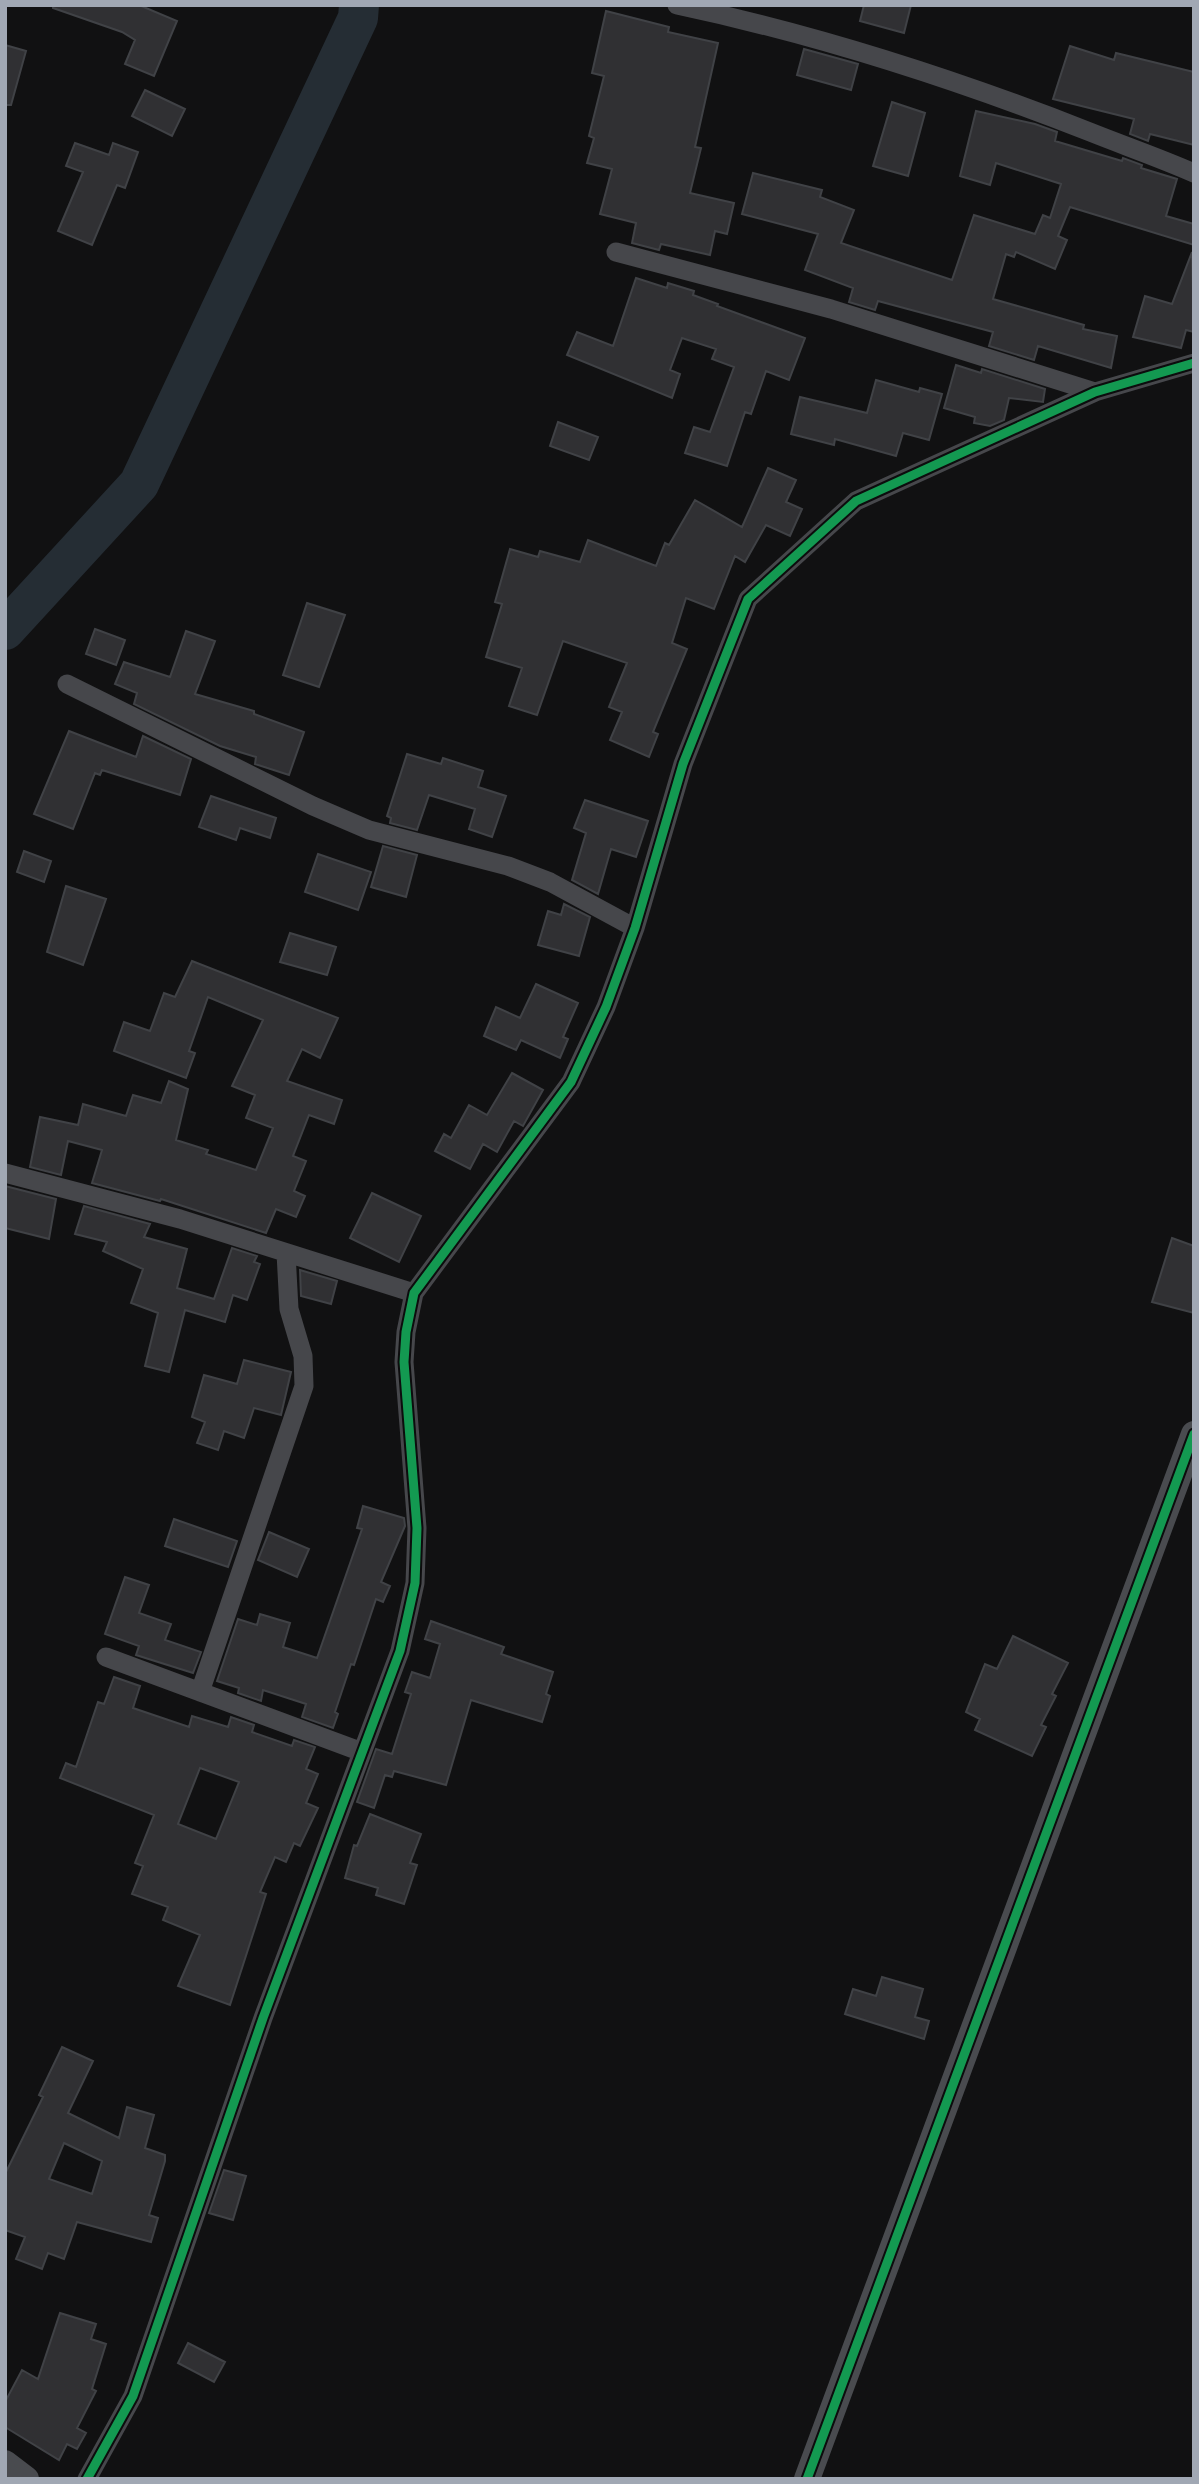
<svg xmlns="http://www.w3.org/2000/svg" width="1199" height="2484" font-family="'IBM Plex Sans',sans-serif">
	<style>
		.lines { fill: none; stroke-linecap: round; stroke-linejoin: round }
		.river { stroke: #252d34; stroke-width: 40 }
		.building { fill: #303033; stroke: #404246; stroke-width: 2; fill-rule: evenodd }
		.street { stroke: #46474b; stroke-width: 19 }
		.secondary { stroke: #494b4f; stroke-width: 26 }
		.cycleway-casing { stroke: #0c0c0d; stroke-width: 13 }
		.cycleway { stroke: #139951; stroke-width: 9 }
	</style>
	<rect width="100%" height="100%" fill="#111112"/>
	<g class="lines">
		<path class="river" d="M 5,630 L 139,484 L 358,18 L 359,5"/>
	</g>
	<path class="building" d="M 53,5 L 139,5 L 177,21 L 154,76 L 125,64 L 135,40 L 122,32 L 53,8 Z
		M 864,5 L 911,5 L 904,33 L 860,21 Z
		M 606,11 L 669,27 L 668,32 L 718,43 L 695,147 L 701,148 L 690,193 L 734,203 L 727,234 L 715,231 L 710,255 L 661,244 L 659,250 L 632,243 L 636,223 L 600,214 L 612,169 L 587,163 L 594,138 L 589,136 L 604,76 L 592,73 Z
		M 5,45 L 26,51 L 11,105 L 5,105 Z
		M 1070,46 L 1114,60 L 1116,53 L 1194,72 L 1194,145 L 1150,134 L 1148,141 L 1130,134 L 1134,119 L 1053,99 Z
		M 804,49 L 858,64 L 851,90 L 797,75 Z
		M 145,90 L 185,109 L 172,136 L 132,116 Z
		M 892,102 L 925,113 L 908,176 L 873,166 Z
		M 976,111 L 1035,124 L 1057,132 L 1055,141 L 1122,161 L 1123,158 L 1142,165 L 1141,168 L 1177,179 L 1166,216 L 1194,224 L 1194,245 L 1070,207 L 1058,236 L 1067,240 L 1055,269 L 1016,252 L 1014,257 L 1006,254 L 993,299 L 1084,325 L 1083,329 L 1117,336 L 1111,368 L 1038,346 L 1034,360 L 989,346 L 993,332 L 878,301 L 875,310 L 849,302 L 853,288 L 805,270 L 818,234 L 742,214 L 753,173 L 822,190 L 820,197 L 854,210 L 841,243 L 952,280 L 974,215 L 1035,234 L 1043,215 L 1050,218 L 1061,184 L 996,163 L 990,185 L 960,176 Z
		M 75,143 L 109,155 L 113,143 L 138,152 L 125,188 L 117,185 L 92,245 L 58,231 L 83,172 L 66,166 Z
		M 1192,252 L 1194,332 L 1186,330 L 1181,348 L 1133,337 L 1145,296 L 1172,304 Z
		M 636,278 L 667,288 L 668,283 L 694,291 L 693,295 L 718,304 L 717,306 L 805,338 L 789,380 L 766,371 L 751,414 L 745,412 L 727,466 L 685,453 L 694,427 L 710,432 L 734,367 L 712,359 L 716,349 L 682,338 L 670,370 L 680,374 L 672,398 L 567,355 L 577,332 L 613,346 Z
		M 956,365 L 981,373 L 982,369 L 1045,389 L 1043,402 L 1009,398 L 1004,420 L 990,426 L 974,423 L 975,417 L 944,408 Z
		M 876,380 L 919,392 L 920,388 L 942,394 L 929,440 L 903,433 L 896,456 L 835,439 L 834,445 L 791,434 L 800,397 L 867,413 Z
		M 558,422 L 598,437 L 589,460 L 550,446 Z
		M 768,468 L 796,480 L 786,502 L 802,509 L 790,536 L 766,525 L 745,562 L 735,556 L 714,609 L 686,598 L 672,643 L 687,649 L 653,732 L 658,734 L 649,757 L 610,740 L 622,712 L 609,707 L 627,663 L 563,641 L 537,715 L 509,706 L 522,668 L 486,657 L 502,604 L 495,602 L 510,549 L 538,557 L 540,551 L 580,562 L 588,540 L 656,566 L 665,543 L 669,545 L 695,500 L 742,527 Z
		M 307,603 L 345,615 L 319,687 L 283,675 Z
		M 95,629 L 125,640 L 116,665 L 86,654 Z
		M 186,631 L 215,641 L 195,694 L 254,711 L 254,714 L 304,732 L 289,775 L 255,764 L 256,757 L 220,746 L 134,704 L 137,693 L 115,684 L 124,662 L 170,677 Z
		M 69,731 L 136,757 L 143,736 L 191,759 L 180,795 L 102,770 L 100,775 L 95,773 L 73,829 L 34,814 Z
		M 407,754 L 441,764 L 443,758 L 483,771 L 478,787 L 506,796 L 492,837 L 469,829 L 475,809 L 429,795 L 417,830 L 390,823 L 391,818 L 387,816 Z
		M 211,796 L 276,818 L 270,838 L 240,828 L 236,840 L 199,827 Z
		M 585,800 L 648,821 L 636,857 L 611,849 L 598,894 L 572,880 L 586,833 L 574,828 Z
		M 383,846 L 417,855 L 406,897 L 371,887 Z
		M 24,851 L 51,861 L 44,882 L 17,872 Z
		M 318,854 L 371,872 L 358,910 L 305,892 Z
		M 66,886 L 106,899 L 83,965 L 47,952 Z
		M 564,904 L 590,917 L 579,956 L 538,945 L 548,911 L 561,915 Z
		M 290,933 L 336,947 L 327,975 L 280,962 Z
		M 192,961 L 338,1018 L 320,1058 L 302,1049 L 287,1081 L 342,1100 L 334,1124 L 309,1115 L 293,1156 L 306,1161 L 294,1191 L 305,1196 L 296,1217 L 276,1209 L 266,1233 L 161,1199 L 160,1201 L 92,1183 L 102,1150 L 68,1141 L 61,1175 L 30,1167 L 40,1117 L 78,1125 L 83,1104 L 126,1116 L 133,1095 L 161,1103 L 169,1081 L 188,1089 L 176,1140 L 208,1150 L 206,1154 L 256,1170 L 273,1128 L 246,1118 L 255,1095 L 232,1086 L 263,1020 L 208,997 L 189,1051 L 195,1053 L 186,1078 L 114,1051 L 124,1022 L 150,1031 L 164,993 L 175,997 Z
		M 536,984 L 578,1003 L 563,1037 L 568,1039 L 560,1058 L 521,1040 L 516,1050 L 484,1036 L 496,1007 L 520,1018 Z
		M 512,1073 L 543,1090 L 523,1126 L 514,1121 L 497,1152 L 483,1144 L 470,1169 L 435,1151 L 444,1134 L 451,1138 L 469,1105 L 487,1115 Z
		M 5,1186 L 56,1199 L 49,1239 L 5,1228 Z
		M 372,1193 L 421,1216 L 399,1262 L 350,1238 Z
		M 84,1206 L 150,1224 L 144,1237 L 187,1249 L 177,1288 L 214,1299 L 232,1248 L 257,1256 L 254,1262 L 260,1264 L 247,1300 L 233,1295 L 225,1322 L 185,1310 L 169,1372 L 145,1366 L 158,1313 L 131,1303 L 143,1269 L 103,1251 L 107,1242 L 75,1234 Z
		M 1172,1238 L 1194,1246 L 1194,1313 L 1152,1302 Z
		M 300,1270 L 337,1281 L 331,1304 L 301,1296 Z
		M 244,1360 L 291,1372 L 281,1415 L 254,1408 L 244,1438 L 224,1431 L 218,1450 L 197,1443 L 205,1422 L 192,1417 L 204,1375 L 237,1384 Z
		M 363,1506 L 404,1518 L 405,1526 L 381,1582 L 390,1586 L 383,1602 L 376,1599 L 354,1665 L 351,1664 L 335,1712 L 338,1714 L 333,1728 L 302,1717 L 306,1704 L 263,1690 L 261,1701 L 238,1693 L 239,1688 L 217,1681 L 238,1619 L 257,1625 L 260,1614 L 290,1623 L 283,1647 L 317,1658 L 362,1529 L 357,1528 Z
		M 174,1519 L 237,1541 L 228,1567 L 165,1546 Z
		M 269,1532 L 309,1549 L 297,1577 L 258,1560 Z
		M 125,1577 L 149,1585 L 139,1613 L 171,1624 L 165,1640 L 201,1652 L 193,1673 L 136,1655 L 139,1646 L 105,1634 Z
		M 431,1621 L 504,1647 L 501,1654 L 553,1672 L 546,1694 L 550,1696 L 542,1722 L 471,1700 L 446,1785 L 394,1771 L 392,1777 L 385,1775 L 374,1808 L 357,1802 L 376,1749 L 392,1754 L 411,1694 L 405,1692 L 412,1672 L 430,1678 L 440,1644 L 425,1639 Z
		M 1013,1636 L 1068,1663 L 1052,1694 L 1056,1696 L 1041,1725 L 1046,1727 L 1032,1756 L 975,1730 L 980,1719 L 966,1712 L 985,1664 L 997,1669 Z
		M 114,1677 L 140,1686 L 133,1708 L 189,1727 L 192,1716 L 228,1727 L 231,1717 L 254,1725 L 252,1732 L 292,1746 L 294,1740 L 315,1747 L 306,1769 L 318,1774 L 306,1803 L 318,1808 L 300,1846 L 294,1843 L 286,1862 L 275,1857 L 260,1892 L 266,1894 L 230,2005 L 178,1986 L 200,1935 L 163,1920 L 168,1907 L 132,1894 L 143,1866 L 135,1863 L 154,1815 L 60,1778 L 66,1763 L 76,1767 L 98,1702 L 104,1704 ZM 200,1768 L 239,1782 L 216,1839 L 178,1824 Z
		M 370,1814 L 421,1834 L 410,1863 L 417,1865 L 404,1904 L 376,1895 L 378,1888 L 345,1878 L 354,1845 L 357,1846 Z
		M 882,1977 L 923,1989 L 915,2017 L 929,2021 L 924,2039 L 845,2014 L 853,1989 L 876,1996 Z
		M 62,2047 L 93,2061 L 68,2113 L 119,2138 L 127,2107 L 154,2115 L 145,2148 L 165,2155 L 165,2161 L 149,2215 L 158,2218 L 151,2242 L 77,2222 L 64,2259 L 48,2253 L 42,2269 L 16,2259 L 25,2237 L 5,2230 L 5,2174 L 43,2097 L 39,2095 ZM 64,2143 L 102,2161 L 92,2194 L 49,2179 Z
		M 224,2170 L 246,2176 L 233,2220 L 209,2213 Z
		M 60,2313 L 96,2324 L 91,2339 L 106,2344 L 92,2389 L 96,2391 L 77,2428 L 86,2433 L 77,2449 L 67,2444 L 59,2460 L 5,2427 L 5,2402 L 22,2370 L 38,2379 Z
		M 188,2343 L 225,2362 L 214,2382 L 178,2363 Z"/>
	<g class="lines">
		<path class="street" d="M 677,5 C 819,35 955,79 1090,132 C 1125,146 1160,158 1194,173
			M 616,252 L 831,309 L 1095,392
			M 67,684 L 313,806 L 369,830 L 508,866 L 550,882 L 635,928
			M 5,1173 L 180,1219 L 414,1293
			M 106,1657 L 362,1752
			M 200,1692 L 304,1386 L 303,1356 L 289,1309 L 286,1253
			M 87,2479 L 133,2396 L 263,2018 L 400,1651 L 415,1583 L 417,1528 L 404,1362 L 406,1332 L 414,1293 L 571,1082 L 606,1007 L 635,928 L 683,764 L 748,599 L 856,501 L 1095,392 L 1194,363"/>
		<path class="secondary" d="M 5,2463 L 26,2479
			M 807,2479 L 1194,1434"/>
		<defs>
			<path id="cycleway" d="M 87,2479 L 133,2396 L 263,2018 L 400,1651 L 415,1583 L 417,1528 L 404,1362 L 406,1332 L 414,1293 L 571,1082 L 606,1007 L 635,928 L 683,764 L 748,599 L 856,501 L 1095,392 L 1194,363
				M 807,2479 L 1194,1434"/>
		</defs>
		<use href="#cycleway" class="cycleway-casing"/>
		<use href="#cycleway" class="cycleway"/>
	</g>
	<rect width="1199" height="2484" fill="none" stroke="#a1a8b4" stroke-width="14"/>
</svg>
